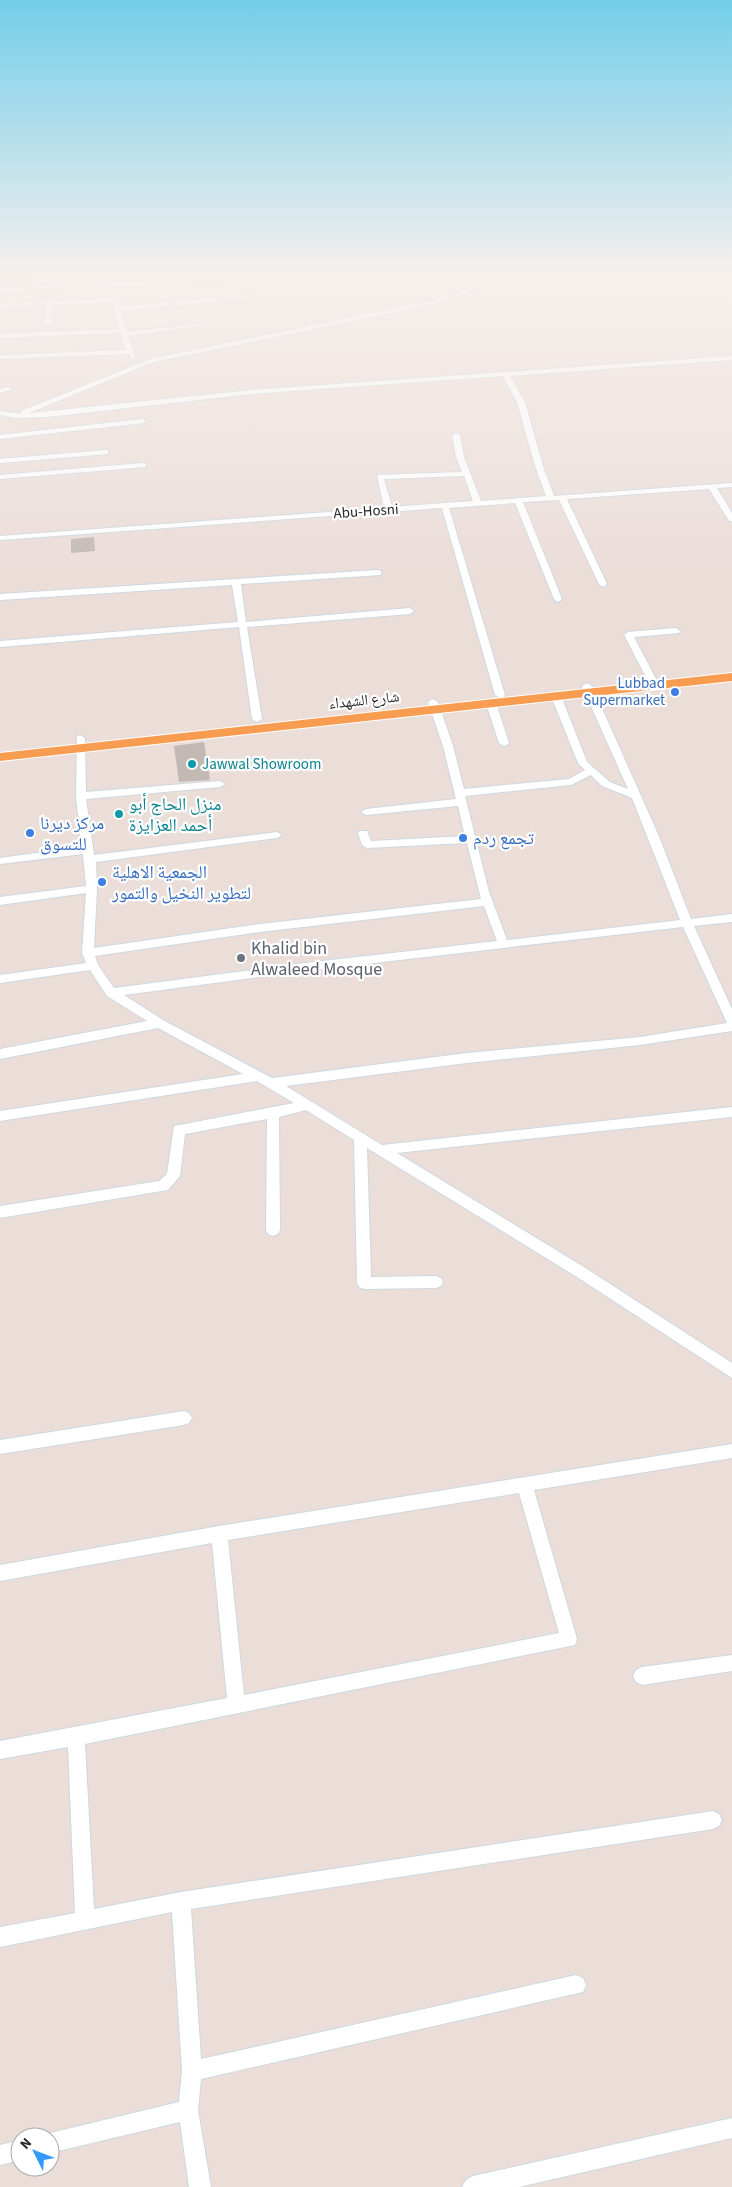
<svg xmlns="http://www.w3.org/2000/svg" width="732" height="2187" font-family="'Source Sans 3','Noto Naskh Arabic',sans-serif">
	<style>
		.medical { fill: #f3d4e0 }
		.building { fill: #c2b9b4 }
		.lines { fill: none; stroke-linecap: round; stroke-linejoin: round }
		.minor-casing { stroke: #cdd8e2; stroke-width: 2 }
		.major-casing { stroke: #fff; stroke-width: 2 }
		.minor { fill: #fff; fill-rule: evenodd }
		.major { fill: #f89c51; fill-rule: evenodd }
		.shop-dot { fill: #3f7fe0; stroke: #fff; stroke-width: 2 }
		.culture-dot { fill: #0f9aa8; stroke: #fff; stroke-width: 2 }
		.worship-dot { fill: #6b7280; stroke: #fff; stroke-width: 2 }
		.labels { text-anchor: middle; stroke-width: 4.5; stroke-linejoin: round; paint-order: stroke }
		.far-street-label { font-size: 15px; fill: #282828; stroke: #fff }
		.far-shop-label { font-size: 15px; fill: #366cbe; stroke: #fff; text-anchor: end }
		.far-culture-label { font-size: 15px; fill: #0d838f; stroke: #fff; text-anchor: start }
		.culture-label { font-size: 18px; fill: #0d838f; stroke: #fff; text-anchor: start }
		.shop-label { font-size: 18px; fill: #366cbe; stroke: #fff; text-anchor: start }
		.worship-label { font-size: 18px; fill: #5b616d; stroke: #fff; text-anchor: start }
	</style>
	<rect width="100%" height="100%" fill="#ebddd8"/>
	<path class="medical" d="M 0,273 L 68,273 L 68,278 L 54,279 L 53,285 L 0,288 Z"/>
	<path class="building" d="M 0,273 L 34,273 L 33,285 L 15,285 L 0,280 Z
		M 94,537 L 95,551 L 71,553 L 71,539 Z
		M 204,742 L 210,780 L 179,782 L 174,746 Z"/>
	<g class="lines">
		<defs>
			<path id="minor" d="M 326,273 L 378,273 L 0,292 L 0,288 Z
				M 519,273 L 529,273 L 431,305 L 154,362 L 29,413 L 252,390 L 732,356 L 732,360 L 510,376 L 525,402 L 543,466 L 554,496 L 732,483 L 732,487 L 717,488 L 732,513 L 732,521 L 729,521 L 709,489 L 567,499 L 607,584 L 603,587 L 599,584 L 559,500 L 523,502 L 562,599 L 558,602 L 554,599 L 515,503 L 449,508 L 505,695 L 503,697 L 500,698 L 495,695 L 442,508 L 0,540 L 0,536 L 384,508 L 377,475 L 462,472 L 456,457 L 452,435 L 456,433 L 460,435 L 464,457 L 481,501 L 546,496 L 535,466 L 517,402 L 503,376 L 252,394 L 48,417 L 16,418 L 0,415 L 0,411 L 21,414 L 21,411 L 150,359 L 430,301 ZM 464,476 L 473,501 L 392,507 L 384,479 Z
				M 263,293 L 265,296 L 121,311 L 127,332 L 197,324 L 200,326 L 128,336 L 136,359 L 132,359 L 129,354 L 0,359 L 0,355 L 126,350 L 120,333 L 0,338 L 0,334 L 119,329 L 112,302 L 52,305 L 51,324 L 48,326 L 45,324 L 46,305 L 0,308 L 0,304 L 113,298 L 117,301 L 120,307 Z
				M 8,387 L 12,389 L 10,390 L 0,393 L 0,389 Z
				M 142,419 L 146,421 L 145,423 L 0,439 L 0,435 Z
				M 105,450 L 108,450 L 108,454 L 0,463 L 0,459 Z
				M 143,463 L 146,463 L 146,467 L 0,479 L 0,475 Z
				M 378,570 L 381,571 L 381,575 L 241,584 L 246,622 L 410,608 L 414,611 L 410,614 L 247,627 L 262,719 L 257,722 L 252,719 L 239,627 L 0,647 L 0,641 L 238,622 L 232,585 L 0,600 L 0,594 Z
				M 676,628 L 680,631 L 679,633 L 634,637 L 656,679 L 651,682 L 648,681 L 624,635 L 628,632 Z
				M 587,683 L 592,686 L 658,834 L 691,919 L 732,914 L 732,922 L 694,926 L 732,1009 L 732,1031 L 640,1045 L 467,1063 L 286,1086 L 382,1145 L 732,1107 L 732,1117 L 397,1153 L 587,1269 L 732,1363 L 732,1378 L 577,1277 L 367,1148 L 371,1277 L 436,1276 L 441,1278 L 443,1282 L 441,1286 L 436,1288 L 364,1289 L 359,1287 L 357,1283 L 354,1140 L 306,1110 L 279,1117 L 280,1230 L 278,1234 L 273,1236 L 268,1234 L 266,1230 L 267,1119 L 185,1134 L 180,1176 L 168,1190 L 0,1218 L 0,1206 L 159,1181 L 167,1174 L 174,1126 L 294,1103 L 257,1081 L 0,1121 L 0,1111 L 243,1074 L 158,1028 L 0,1059 L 0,1049 L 147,1021 L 107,996 L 90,970 L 0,983 L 0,975 L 86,963 L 82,953 L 86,893 L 0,905 L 0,897 L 86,886 L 83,854 L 0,864 L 0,858 L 81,847 L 76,796 L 77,736 L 80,735 L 85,738 L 86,792 L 220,781 L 225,784 L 220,787 L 86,799 L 94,855 L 277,832 L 282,835 L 277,838 L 96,862 L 97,889 L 94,948 L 260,924 L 481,899 L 467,843 L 367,848 L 362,845 L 358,833 L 359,831 L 367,831 L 371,841 L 465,836 L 458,806 L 366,815 L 361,812 L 366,809 L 456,799 L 443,746 L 428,702 L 433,699 L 438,702 L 453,746 L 464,789 L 569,779 L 585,770 L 578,763 L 551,696 L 556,693 L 561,696 L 587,762 L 610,782 L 628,789 L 582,686 ZM 591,775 L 602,786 L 632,798 L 680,920 L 507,940 L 489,892 L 465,796 L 571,785 ZM 484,906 L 497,941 L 305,963 L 114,988 L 98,965 L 95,956 L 260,932 ZM 683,927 L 727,1023 L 640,1037 L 467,1053 L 272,1078 L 163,1020 L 124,995 L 305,971 Z
				M 491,700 L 496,703 L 509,743 L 507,745 L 504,746 L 499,743 L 486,703 Z
				M 184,1411 L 189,1413 L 192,1418 L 189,1423 L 184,1425 L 0,1454 L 0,1440 Z
				M 732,1444 L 732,1458 L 534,1490 L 577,1639 L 575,1645 L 85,1744 L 94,1909 L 181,1892 L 713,1811 L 719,1814 L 722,1820 L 719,1826 L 713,1829 L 191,1909 L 201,2059 L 576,1975 L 583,1978 L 586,1985 L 583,1992 L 201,2079 L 198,2110 L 211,2187 L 189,2187 L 180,2122 L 50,2153 L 50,2137 L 42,2137 L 50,2133 L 179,2102 L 182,2071 L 172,1912 L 0,1947 L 0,1927 L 75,1913 L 68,1747 L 0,1759 L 0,1741 L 227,1698 L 212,1543 L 0,1581 L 0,1565 L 219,1526 ZM 519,1493 L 559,1633 L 244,1695 L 228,1540 Z
				M 732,1655 L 732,1671 L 642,1685 L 636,1682 L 633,1676 L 636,1670 L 642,1667 Z
				M 732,2118 L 732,2138 L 519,2187 L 462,2187 L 466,2180 L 473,2176 Z
				M 20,2140 L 20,2160 L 0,2165 L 0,2145 Z"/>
			<path id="major" d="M 732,673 L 732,681 L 0,761 L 0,753 Z"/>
		</defs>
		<use href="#minor" class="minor-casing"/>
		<use href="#major" class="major-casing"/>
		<use href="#minor" class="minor"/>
		<use href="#major" class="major"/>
	</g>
	<linearGradient id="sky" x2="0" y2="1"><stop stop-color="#73ceea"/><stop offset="0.47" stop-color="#f6f0ed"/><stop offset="1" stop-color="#f6f0ed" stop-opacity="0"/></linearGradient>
	<rect width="732" height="580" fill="url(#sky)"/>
	<g class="shop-dot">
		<circle cx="675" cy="692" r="5"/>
		<circle cx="30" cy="833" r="5"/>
		<circle cx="463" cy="838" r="5"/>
		<circle cx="102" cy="882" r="5"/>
	</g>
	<g class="culture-dot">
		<circle cx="192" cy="764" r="5"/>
		<circle cx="119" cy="814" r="5"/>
	</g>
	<circle class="worship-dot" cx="241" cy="958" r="5"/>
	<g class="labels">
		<g class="far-street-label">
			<text transform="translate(366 511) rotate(-4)" y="5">Abu-Hosni</text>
			<text transform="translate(364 700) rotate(-6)" y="5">شارع الشهداء</text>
		</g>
		<g class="far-shop-label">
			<text x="665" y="688">Lubbad<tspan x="665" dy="17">Supermarket</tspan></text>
		</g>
		<g class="far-culture-label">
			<text x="202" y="769">Jawwal Showroom</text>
		</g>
		<g class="culture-label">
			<text x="129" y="810">منزل الحاج أبو<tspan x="129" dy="21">أحمد العزايزة</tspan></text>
		</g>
		<g class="shop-label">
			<text x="40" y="829">مركز ديرنا<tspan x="40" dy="21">للتسوق</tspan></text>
			<text x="473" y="844">تجمع ردم</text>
			<text x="112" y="878">الجمعية الاهلية<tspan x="112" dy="21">لتطوير النخيل والتمور</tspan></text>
		</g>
		<g class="worship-label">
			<text x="251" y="954">Khalid bin<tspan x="251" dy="21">Alwaleed Mosque</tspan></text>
		</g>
	</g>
	<g transform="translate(35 2152) rotate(312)"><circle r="24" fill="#ffffff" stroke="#a9a9a9"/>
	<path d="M0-4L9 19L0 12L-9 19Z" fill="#3299ff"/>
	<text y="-8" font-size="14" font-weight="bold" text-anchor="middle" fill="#282828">N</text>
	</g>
</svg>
